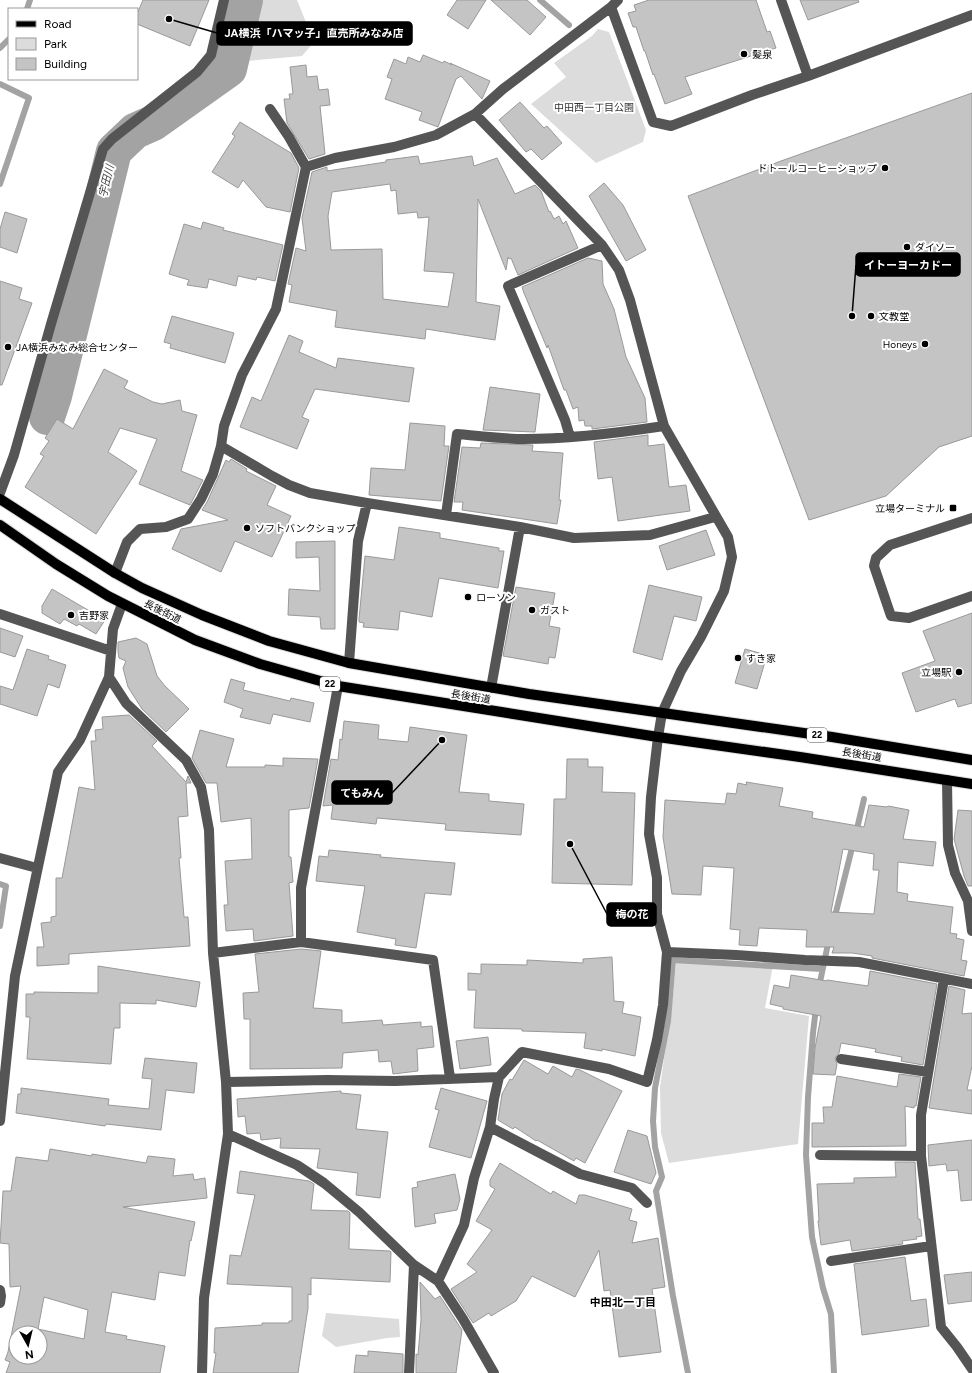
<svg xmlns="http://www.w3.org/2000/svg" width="972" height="1373" font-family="Figtree,'Noto Sans JP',sans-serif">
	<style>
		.green { fill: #dcdcdc }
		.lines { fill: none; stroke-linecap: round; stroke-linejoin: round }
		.stream { stroke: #a3a3a3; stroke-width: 6 }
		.river { stroke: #a3a3a3; stroke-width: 36 }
		.building { fill: #c4c4c4; stroke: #999; fill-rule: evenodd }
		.major-casing { stroke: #dbdbdb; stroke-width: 12 }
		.minor { stroke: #555; stroke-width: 10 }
		.major { stroke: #000; stroke-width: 10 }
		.poi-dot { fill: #000; stroke: #fff; stroke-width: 1.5 }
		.labels { text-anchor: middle; stroke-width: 4; stroke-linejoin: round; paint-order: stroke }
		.shield { fill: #fff; stroke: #4c4c4c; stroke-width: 1 }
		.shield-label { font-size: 9px; font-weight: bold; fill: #000 }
		.poi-label { font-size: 10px; fill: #000; stroke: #fff; text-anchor: start }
		.park-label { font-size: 10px; fill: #333; stroke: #fff }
		.street-label { font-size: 10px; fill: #000; stroke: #fff }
		.water-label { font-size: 11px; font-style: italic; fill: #444; stroke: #fff }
		.neighbourhood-label { font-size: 11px; font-weight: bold; fill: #000; stroke: #fff }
		.leader { fill: none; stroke: #000; stroke-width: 1.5 }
		.callout-dot { fill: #000; stroke: #fff; stroke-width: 1.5 }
		.callout { fill: #000; stroke: #000; stroke-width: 1.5 }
		.callout-label { font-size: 11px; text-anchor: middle; font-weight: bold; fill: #fff }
	</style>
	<rect width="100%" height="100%" fill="#fff"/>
	<path class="green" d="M 250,0 L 297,0 L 314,42 L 302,56 L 247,61 L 251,45 L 241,38 Z
		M 598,29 L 609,32 L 646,130 L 643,142 L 596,163 L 531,104 L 566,77 L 554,63 L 592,36 Z
		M 676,962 L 773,965 L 765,1008 L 809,1016 L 798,1144 L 669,1163 L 661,1133 L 660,1087 L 673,996 Z
		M 326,1313 L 399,1319 L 400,1337 L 387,1338 L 336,1347 L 322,1336 Z"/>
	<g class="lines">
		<path class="stream" d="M 540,0 L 569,25
			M 27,9 L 30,0
			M 0,48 L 9,39
			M 0,84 L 29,98 L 0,184
			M 856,833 L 864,799
			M 0,884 L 6,886 L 0,926
			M 834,920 L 853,844
			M 819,987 L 829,939
			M 816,1008 L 813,1033 L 808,1097 L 806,1155 L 812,1237 L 823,1288 L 831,1314 L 834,1373
			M 688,1373 L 673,1296 L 656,1191 L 662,1177 L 655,1147 L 653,1121 L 655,1088 L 668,1021 L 673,960 L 822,969"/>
		<path class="river" d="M 47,417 L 54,396 L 114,151 L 135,131 L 153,123 L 229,69 L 245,0"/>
	</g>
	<path class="building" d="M 143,0 L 209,0 L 190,46 L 137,24 L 137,14 Z
		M 457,0 L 486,0 L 468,29 L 447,15 Z
		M 491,0 L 527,0 L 546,17 L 530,35 Z
		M 649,0 L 756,0 L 767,32 L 770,31 L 776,48 L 685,77 L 692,94 L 665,104 L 654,74 L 653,75 L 645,51 L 644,51 L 636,27 L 633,27 L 628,13 L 636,11 L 634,5 Z
		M 800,0 L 858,0 L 859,2 L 808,20 Z
		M 423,55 L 443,63 L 444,61 L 452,65 L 450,63 L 490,81 L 482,99 L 461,76 L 456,79 L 438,127 L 419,120 L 422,112 L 385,99 L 392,79 L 387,77 L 394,59 L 406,64 L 408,57 L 420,62 Z
		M 306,65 L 307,77 L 317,76 L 319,90 L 328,89 L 330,105 L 320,106 L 325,154 L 309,159 L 287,123 L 284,99 L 290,99 L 289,94 L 293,94 L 290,67 Z
		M 972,93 L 972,436 L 939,447 L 886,496 L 809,520 L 688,196 L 781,161 Z
		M 520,102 L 544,128 L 547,126 L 562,143 L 542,160 L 531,149 L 526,152 L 499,120 Z
		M 240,122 L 291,153 L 299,168 L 290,212 L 266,207 L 243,180 L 238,188 L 212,172 L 235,136 L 232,134 Z
		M 418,156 L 420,164 L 472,156 L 474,166 L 497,158 L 515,194 L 535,185 L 541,191 L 549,212 L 550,211 L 554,219 L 559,216 L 563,224 L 566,221 L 578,248 L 518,275 L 511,258 L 509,259 L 508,257 L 506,270 L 478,199 L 476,302 L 500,306 L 495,340 L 426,329 L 425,339 L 335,327 L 337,311 L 289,302 L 292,285 L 288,284 L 296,248 L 306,251 L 302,218 L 312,172 L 327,167 L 327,171 L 386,162 L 386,160 ZM 390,184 L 391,191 L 396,190 L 398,214 L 417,212 L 418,218 L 429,217 L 424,271 L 454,273 L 448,307 L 383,299 L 382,249 L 331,250 L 328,216 L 332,192 Z
		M 604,183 L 623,205 L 646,250 L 626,261 L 589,196 Z
		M 5,212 L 27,219 L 17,253 L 0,247 L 0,229 Z
		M 203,222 L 224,228 L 223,230 L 283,245 L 275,281 L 257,277 L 256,280 L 238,276 L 236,286 L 209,279 L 207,288 L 187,285 L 189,280 L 169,274 L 184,224 L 201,229 Z
		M 588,258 L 602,261 L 603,284 L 614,309 L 626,357 L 645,398 L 647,422 L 592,429 L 592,426 L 585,426 L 584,420 L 579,421 L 578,407 L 573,409 L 566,390 L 564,390 L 548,345 L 547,348 L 524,293 L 522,287 Z
		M 0,281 L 22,288 L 19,299 L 32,303 L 2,385 L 0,385 Z
		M 172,316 L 234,333 L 225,363 L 170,348 L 171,344 L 164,342 Z
		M 289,335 L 303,341 L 299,352 L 336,368 L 338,358 L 414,368 L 409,402 L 315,389 L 302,417 L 309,420 L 297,449 L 240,427 L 252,397 L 261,401 Z
		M 104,369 L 128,381 L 124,388 L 153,402 L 162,404 L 180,400 L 182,411 L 197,415 L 181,471 L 203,480 L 190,505 L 139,484 L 157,439 L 120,428 L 108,452 L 137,471 L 96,534 L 25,487 L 44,456 L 40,454 L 49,441 L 45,438 L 57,419 L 73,429 Z
		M 490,387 L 540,394 L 535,432 L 483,430 Z
		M 410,423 L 445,426 L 444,446 L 449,446 L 441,501 L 369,495 L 371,468 L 405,470 Z
		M 648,435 L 648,446 L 664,444 L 669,487 L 686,485 L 690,511 L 618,521 L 612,477 L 598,479 L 594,442 Z
		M 481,443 L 533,445 L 532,451 L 563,453 L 559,500 L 561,500 L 557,524 L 462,510 L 463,502 L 454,502 L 462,447 L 480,448 Z
		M 231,459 L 247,469 L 246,471 L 276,486 L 267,505 L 291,516 L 272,557 L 235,541 L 221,572 L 172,549 L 181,529 L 228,520 L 202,510 L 207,502 L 226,460 L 229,462 Z
		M 399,527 L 440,533 L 440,538 L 499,548 L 499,551 L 504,551 L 498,588 L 439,578 L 432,617 L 400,611 L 398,630 L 363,627 L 364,623 L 359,622 L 359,619 L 365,556 L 394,560 Z
		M 706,530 L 715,555 L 667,570 L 659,546 Z
		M 335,541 L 335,629 L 321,629 L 320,617 L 288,615 L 289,589 L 320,591 L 319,557 L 296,558 L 296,542 Z
		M 649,585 L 702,597 L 696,621 L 674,616 L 662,660 L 633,652 Z
		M 516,587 L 555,593 L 549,626 L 560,628 L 555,658 L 549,657 L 548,664 L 503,656 Z
		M 52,589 L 105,620 L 96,634 L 79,624 L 77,626 L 64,619 L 60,624 L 42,613 L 42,606 Z
		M 972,613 L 972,703 L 958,707 L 955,699 L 916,712 L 902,673 L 935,661 L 923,631 Z
		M 0,628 L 23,636 L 15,657 L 0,652 Z
		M 136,638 L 147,644 L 157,676 L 165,686 L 189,709 L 166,732 L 142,709 L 128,687 L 123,668 L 126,661 L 119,658 L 118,652 L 118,642 Z
		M 27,649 L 49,656 L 48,659 L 66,665 L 59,688 L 48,684 L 37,716 L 0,704 L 0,686 L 13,690 Z
		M 745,649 L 767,655 L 757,689 L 735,683 Z
		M 231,679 L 245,683 L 243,690 L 290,701 L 291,698 L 314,703 L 310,722 L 273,714 L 270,724 L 240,717 L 243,709 L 224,702 Z
		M 129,715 L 157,741 L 152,746 L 186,782 L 188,776 L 191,783 L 186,783 L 188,816 L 178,817 L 181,858 L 179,858 L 184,917 L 188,917 L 190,946 L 69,954 L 69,964 L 37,966 L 37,947 L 44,947 L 41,923 L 51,922 L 51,917 L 56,916 L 56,878 L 62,878 L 79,787 L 95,790 L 91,741 L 96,741 L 95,730 L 103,729 L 102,717 Z
		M 344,721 L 379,725 L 378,739 L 408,742 L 410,727 L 467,735 L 459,792 L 489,794 L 489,801 L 524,804 L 521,835 L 445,830 L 446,824 L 377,818 L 376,824 L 331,819 L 333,805 L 323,806 L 331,759 L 338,760 L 340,739 L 342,740 Z
		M 200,730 L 234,739 L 226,767 L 265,767 L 265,765 L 283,766 L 283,758 L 318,759 L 309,808 L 289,810 L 289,857 L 291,857 L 293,882 L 289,883 L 293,936 L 254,941 L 253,929 L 226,931 L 224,905 L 228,905 L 225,861 L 252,859 L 251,818 L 221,822 L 217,783 L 206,783 L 192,758 Z
		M 567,759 L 588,759 L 588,767 L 603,767 L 602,792 L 635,793 L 632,885 L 552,883 L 554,799 L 566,799 Z
		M 746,782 L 783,788 L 779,806 L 813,812 L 812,818 L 864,827 L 869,805 L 887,807 L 888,806 L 909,810 L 903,839 L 936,842 L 933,866 L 898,862 L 897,892 L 908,894 L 907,901 L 953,907 L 950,933 L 957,934 L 956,938 L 964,940 L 961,960 L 967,961 L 964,976 L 872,958 L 872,956 L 852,953 L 832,953 L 834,947 L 806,947 L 807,930 L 759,928 L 757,946 L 739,945 L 740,930 L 730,929 L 734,868 L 703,866 L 701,895 L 672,894 L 663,837 L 665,800 L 725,804 L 727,793 L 736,794 L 738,783 L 747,785 ZM 843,849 L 874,854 L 873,870 L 879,870 L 874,914 L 831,912 Z
		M 958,810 L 972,811 L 972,886 L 968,886 L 964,876 L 954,839 Z
		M 329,850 L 381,855 L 380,857 L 455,863 L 451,895 L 425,893 L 416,948 L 395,945 L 396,939 L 357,932 L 365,886 L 316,881 L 319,856 L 328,857 Z
		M 301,949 L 321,951 L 313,1008 L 342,1010 L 342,1023 L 382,1020 L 383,1025 L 421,1022 L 421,1027 L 432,1026 L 434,1047 L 417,1049 L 418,1071 L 393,1074 L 391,1061 L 379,1062 L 378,1050 L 343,1053 L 342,1068 L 250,1069 L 250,1019 L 244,1019 L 243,993 L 259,992 L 255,954 Z
		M 612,957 L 614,1001 L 624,1002 L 622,1013 L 641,1017 L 635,1056 L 602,1049 L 602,1051 L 584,1048 L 586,1033 L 522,1031 L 522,1029 L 474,1028 L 476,990 L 468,990 L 468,973 L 481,974 L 481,964 L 527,965 L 527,960 L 583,963 L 583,959 Z
		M 98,966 L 200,982 L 196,1007 L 156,1000 L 156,1004 L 120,1003 L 120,1028 L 114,1028 L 111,1064 L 27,1059 L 30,1017 L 26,1017 L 26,994 L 34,994 L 34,992 L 98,993 Z
		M 870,971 L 937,984 L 923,1065 L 901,1061 L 902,1057 L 875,1052 L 876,1049 L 841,1043 L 839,1053 L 835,1058 L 837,1064 L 835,1075 L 813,1074 L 815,1048 L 821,1016 L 783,1009 L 783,1007 L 770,1004 L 774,985 L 789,988 L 791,975 L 827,981 L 827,980 L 868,986 Z
		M 949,986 L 965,990 L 962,1014 L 972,1013 L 972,1066 L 967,1090 L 972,1090 L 972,1114 L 929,1108 Z
		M 488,1037 L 491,1065 L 460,1069 L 456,1041 Z
		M 145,1058 L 197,1063 L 194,1093 L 166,1090 L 161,1130 L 106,1124 L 105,1126 L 16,1113 L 18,1094 L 21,1094 L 21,1088 L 109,1099 L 108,1105 L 149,1109 L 152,1079 L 142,1078 Z
		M 524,1060 L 548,1074 L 553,1066 L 572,1077 L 576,1069 L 580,1070 L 622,1091 L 585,1163 L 576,1158 L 574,1161 L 537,1140 L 536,1141 L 515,1127 L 513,1129 L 498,1120 L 502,1094 L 510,1079 L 512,1080 Z
		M 899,1074 L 921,1077 L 916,1106 L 914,1106 L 914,1108 L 905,1106 L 906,1146 L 812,1147 L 812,1123 L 824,1123 L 823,1107 L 832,1107 L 837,1076 L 897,1087 Z
		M 441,1088 L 487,1101 L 471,1158 L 429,1147 L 439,1110 L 435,1109 Z
		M 341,1091 L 341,1093 L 361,1095 L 356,1129 L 388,1132 L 380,1198 L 356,1195 L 358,1173 L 317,1168 L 320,1149 L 280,1148 L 281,1138 L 261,1140 L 260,1133 L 247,1134 L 245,1116 L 238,1117 L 237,1099 Z
		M 628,1130 L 647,1136 L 656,1173 L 651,1184 L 614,1172 Z
		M 972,1140 L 972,1200 L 961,1201 L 958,1170 L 947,1171 L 946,1164 L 929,1166 L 928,1145 Z
		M 50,1149 L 92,1156 L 92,1154 L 146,1163 L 148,1156 L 175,1159 L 173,1176 L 193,1174 L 194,1180 L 205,1178 L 207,1198 L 123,1207 L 195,1222 L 191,1241 L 190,1240 L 185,1276 L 159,1272 L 155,1300 L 112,1292 L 105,1332 L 127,1336 L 126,1339 L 165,1346 L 160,1373 L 6,1373 L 10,1362 L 5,1360 L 8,1352 L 21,1286 L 10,1287 L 9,1244 L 0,1243 L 3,1191 L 11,1191 L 16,1157 L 48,1161 ZM 44,1297 L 88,1310 L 84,1339 L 38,1329 ZM 16,1333 L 40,1333 L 40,1357 L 16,1357 Z
		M 895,1162 L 915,1162 L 918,1219 L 920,1219 L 922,1236 L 916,1237 L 917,1239 L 902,1241 L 903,1244 L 852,1251 L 850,1240 L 821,1245 L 818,1221 L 819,1221 L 817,1184 L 854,1183 L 854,1178 L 896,1177 Z
		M 500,1163 L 551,1194 L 553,1191 L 576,1204 L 579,1195 L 585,1195 L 632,1209 L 629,1220 L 637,1222 L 632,1243 L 658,1238 L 665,1287 L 652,1289 L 661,1352 L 619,1357 L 610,1290 L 604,1291 L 599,1250 L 575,1297 L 532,1276 L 516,1301 L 491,1316 L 489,1313 L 473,1323 L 451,1289 L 477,1272 L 467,1264 L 492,1230 L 476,1221 L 495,1189 L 490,1186 L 490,1180 Z
		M 240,1171 L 309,1181 L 314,1184 L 311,1210 L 348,1211 L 350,1213 L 349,1249 L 390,1251 L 391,1252 L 390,1282 L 311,1278 L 311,1295 L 308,1294 L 308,1308 L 298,1373 L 213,1373 L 216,1353 L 214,1353 L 215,1328 L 262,1325 L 262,1323 L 289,1323 L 289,1321 L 292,1321 L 292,1287 L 227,1284 L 230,1255 L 241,1256 L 255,1195 L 237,1193 Z
		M 455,1174 L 460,1199 L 457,1210 L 434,1214 L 436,1223 L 415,1227 L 412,1188 L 418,1187 L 417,1182 Z
		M 905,1257 L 911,1301 L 926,1299 L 929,1326 L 862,1335 L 854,1264 Z
		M 972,1272 L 972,1301 L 948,1304 L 944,1275 Z
		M 420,1282 L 435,1299 L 440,1296 L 462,1330 L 456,1373 L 416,1373 L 416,1354 L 418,1355 L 421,1320 Z
		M 368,1351 L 403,1354 L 403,1373 L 354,1373 L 356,1355 L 368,1356 Z"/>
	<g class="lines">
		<defs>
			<path id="major" d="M 0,499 L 115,573 L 142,588 L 202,615 L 269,641 L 349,663 L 529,694 L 832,737 L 972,760
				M 0,525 L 56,564 L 108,596 L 195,640 L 260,664 L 338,686 L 658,737 L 800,757 L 972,784"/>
		</defs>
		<use href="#major" class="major-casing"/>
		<path class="minor" d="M 781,0 L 808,76
			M 611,7 L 653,122 L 671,126 L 752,95 L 808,76 L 972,15
			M 306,167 L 335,158 L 394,147 L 436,135 L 475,114 L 503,89 L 611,7 L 618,0
			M 570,437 L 565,420 L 508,286 L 602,245
			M 221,446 L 272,476 L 289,485 L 310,493 L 367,503 L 520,527 L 574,538 L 650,535 L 715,517
			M 0,493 L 14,455 L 51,324 L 103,149 L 112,139 L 197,72 L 211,55 L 224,0
			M 446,515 L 457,434 C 479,436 502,439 524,439 C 571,439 618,433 664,426
			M 972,518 L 890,545 L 876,558 L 874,566 L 891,616 L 909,618 L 972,596
			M 115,573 L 127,542 L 140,529 L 166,527 L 188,519 L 201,499 L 213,474 L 221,446 L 224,426 L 242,375 L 276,309 L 306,167 L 289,137 L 270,109
			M 0,614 L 111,651
			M 349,663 L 358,541 L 367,503
			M 109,677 L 126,703 L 186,760 L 201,787 L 209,830 L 213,953 L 226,1082 L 228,1134 L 204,1298 L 202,1373
			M 491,688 L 520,527
			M 947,780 L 948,845 L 955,873 L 968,901 L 972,931
			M 0,858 L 37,868
			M 301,942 L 301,888 L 338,686
			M 667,952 L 736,955 L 805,960 L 859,962 L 972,984
			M 213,953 L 301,942 L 433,960 L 450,1078
			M 944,979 L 921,1115 L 921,1156 L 941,1327 L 957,1347 L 972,1369
			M 841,1059 L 928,1072
			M 226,1082 L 327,1080 L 395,1081 L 499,1077
			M 0,1121 L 15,976 L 58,772 L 80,740 L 109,677 L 113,629 L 122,604
			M 490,1127 L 580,1174 L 632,1188 L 647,1203
			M 228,1134 L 297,1165 L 324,1183 L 359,1212 L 414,1265 L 438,1281 L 463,1319 L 494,1373
			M 820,1155 L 921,1156
			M 831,1261 L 931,1246
			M 438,1281 L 464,1225 L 474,1178 L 490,1127 L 494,1099 L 499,1077 L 522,1052 L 609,1069 L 647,1082 L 657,1040 L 663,1005 L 667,952 L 657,914 L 657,878 L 649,834 L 651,797 L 658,737 L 662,713 L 681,671 L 701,637 L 724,591 L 732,557 L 728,537 L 664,426 L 630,300 L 619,270 L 602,245 L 475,114
			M 0,1290 L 1,1296 L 0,1303
			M 409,1373 L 414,1265"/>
		<use href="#major" class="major"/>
	</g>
	<g class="poi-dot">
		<circle cx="744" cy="54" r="4"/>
		<circle cx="885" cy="168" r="4"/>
		<circle cx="907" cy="247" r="4"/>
		<circle cx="871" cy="316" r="4"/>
		<circle cx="925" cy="344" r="4"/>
		<circle cx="8" cy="347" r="4"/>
		<rect x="949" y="504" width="8" height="8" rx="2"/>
		<circle cx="247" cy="528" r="4"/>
		<circle cx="468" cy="597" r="4"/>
		<circle cx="532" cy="610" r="4"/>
		<circle cx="71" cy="615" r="4"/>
		<circle cx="738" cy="658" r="4"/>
		<circle cx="959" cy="672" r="4"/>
	</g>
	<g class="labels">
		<g class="shield">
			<rect x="320" y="677" width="20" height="14" rx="3"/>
			<rect x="807" y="728" width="20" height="14" rx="3"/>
		</g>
		<g class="shield-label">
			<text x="330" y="687">22</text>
			<text x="817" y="738">22</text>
		</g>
		<g class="poi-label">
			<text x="752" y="58">髪泉</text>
			<text x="877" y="172" text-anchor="end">ドトールコーヒーショップ</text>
			<text x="915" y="251">ダイソー</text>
			<text x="879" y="320">文教堂</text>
			<text x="917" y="348" text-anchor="end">Honeys</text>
			<text x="16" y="351">JA横浜みなみ総合センター</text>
			<text x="945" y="512" text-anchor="end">立場ターミナル</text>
			<text x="255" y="532">ソフトバンクショップ</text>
			<text x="476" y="601">ローソン</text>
			<text x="540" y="614">ガスト</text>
			<text x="79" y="619">吉野家</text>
			<text x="746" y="662">すき家</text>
			<text x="951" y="676" text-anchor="end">立場駅</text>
		</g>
		<g class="park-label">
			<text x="594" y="111">中田西一丁目公園</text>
		</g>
		<g class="street-label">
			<text transform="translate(163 611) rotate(27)" y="4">長後街道</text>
			<text transform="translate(471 696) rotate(9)" y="4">長後街道</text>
			<text transform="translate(862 754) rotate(9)" y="4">長後街道</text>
		</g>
		<g class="water-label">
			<text transform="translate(106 181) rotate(-76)" y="4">宇田川</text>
		</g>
		<g class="neighbourhood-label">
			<text x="623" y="1306">中田北一丁目</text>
		</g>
	</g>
	<path class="leader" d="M169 19L217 33M852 316L856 265M442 740L392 793M570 844L607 914"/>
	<g class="callout-dot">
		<circle cx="169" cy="19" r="4"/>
		<circle cx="852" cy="316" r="4"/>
		<circle cx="442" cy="740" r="4"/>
		<circle cx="570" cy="844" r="4"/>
	</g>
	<g class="callout">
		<rect x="217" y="22" width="195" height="23" rx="4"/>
		<rect x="856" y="253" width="104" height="23" rx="4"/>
		<rect x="332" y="781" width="60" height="23" rx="4"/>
		<rect x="607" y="903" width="49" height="23" rx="4"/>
	</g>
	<g class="callout-label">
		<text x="314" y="37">JA横浜「ハマッ子」直売所みなみ店</text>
		<text x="908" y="269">イトーヨーカドー</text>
		<text x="362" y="797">てもみん</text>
		<text x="632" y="918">梅の花</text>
	</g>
	<rect x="8" y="8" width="130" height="72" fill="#ffffff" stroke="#999999"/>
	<rect x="16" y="21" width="20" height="6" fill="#000000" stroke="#999999"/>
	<text x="44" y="28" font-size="12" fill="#000000">Road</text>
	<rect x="16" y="38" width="20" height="12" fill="#dcdcdc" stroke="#999999"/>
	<text x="44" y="48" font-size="12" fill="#000000">Park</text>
	<rect x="16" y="58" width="20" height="12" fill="#c4c4c4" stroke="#999999"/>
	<text x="44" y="68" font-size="12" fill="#000000">Building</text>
	<g transform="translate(28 1345) rotate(172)"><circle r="19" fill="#ffffff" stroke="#999999"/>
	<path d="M0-3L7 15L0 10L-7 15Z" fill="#000000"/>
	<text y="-6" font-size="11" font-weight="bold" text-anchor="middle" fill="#000000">N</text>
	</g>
</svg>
